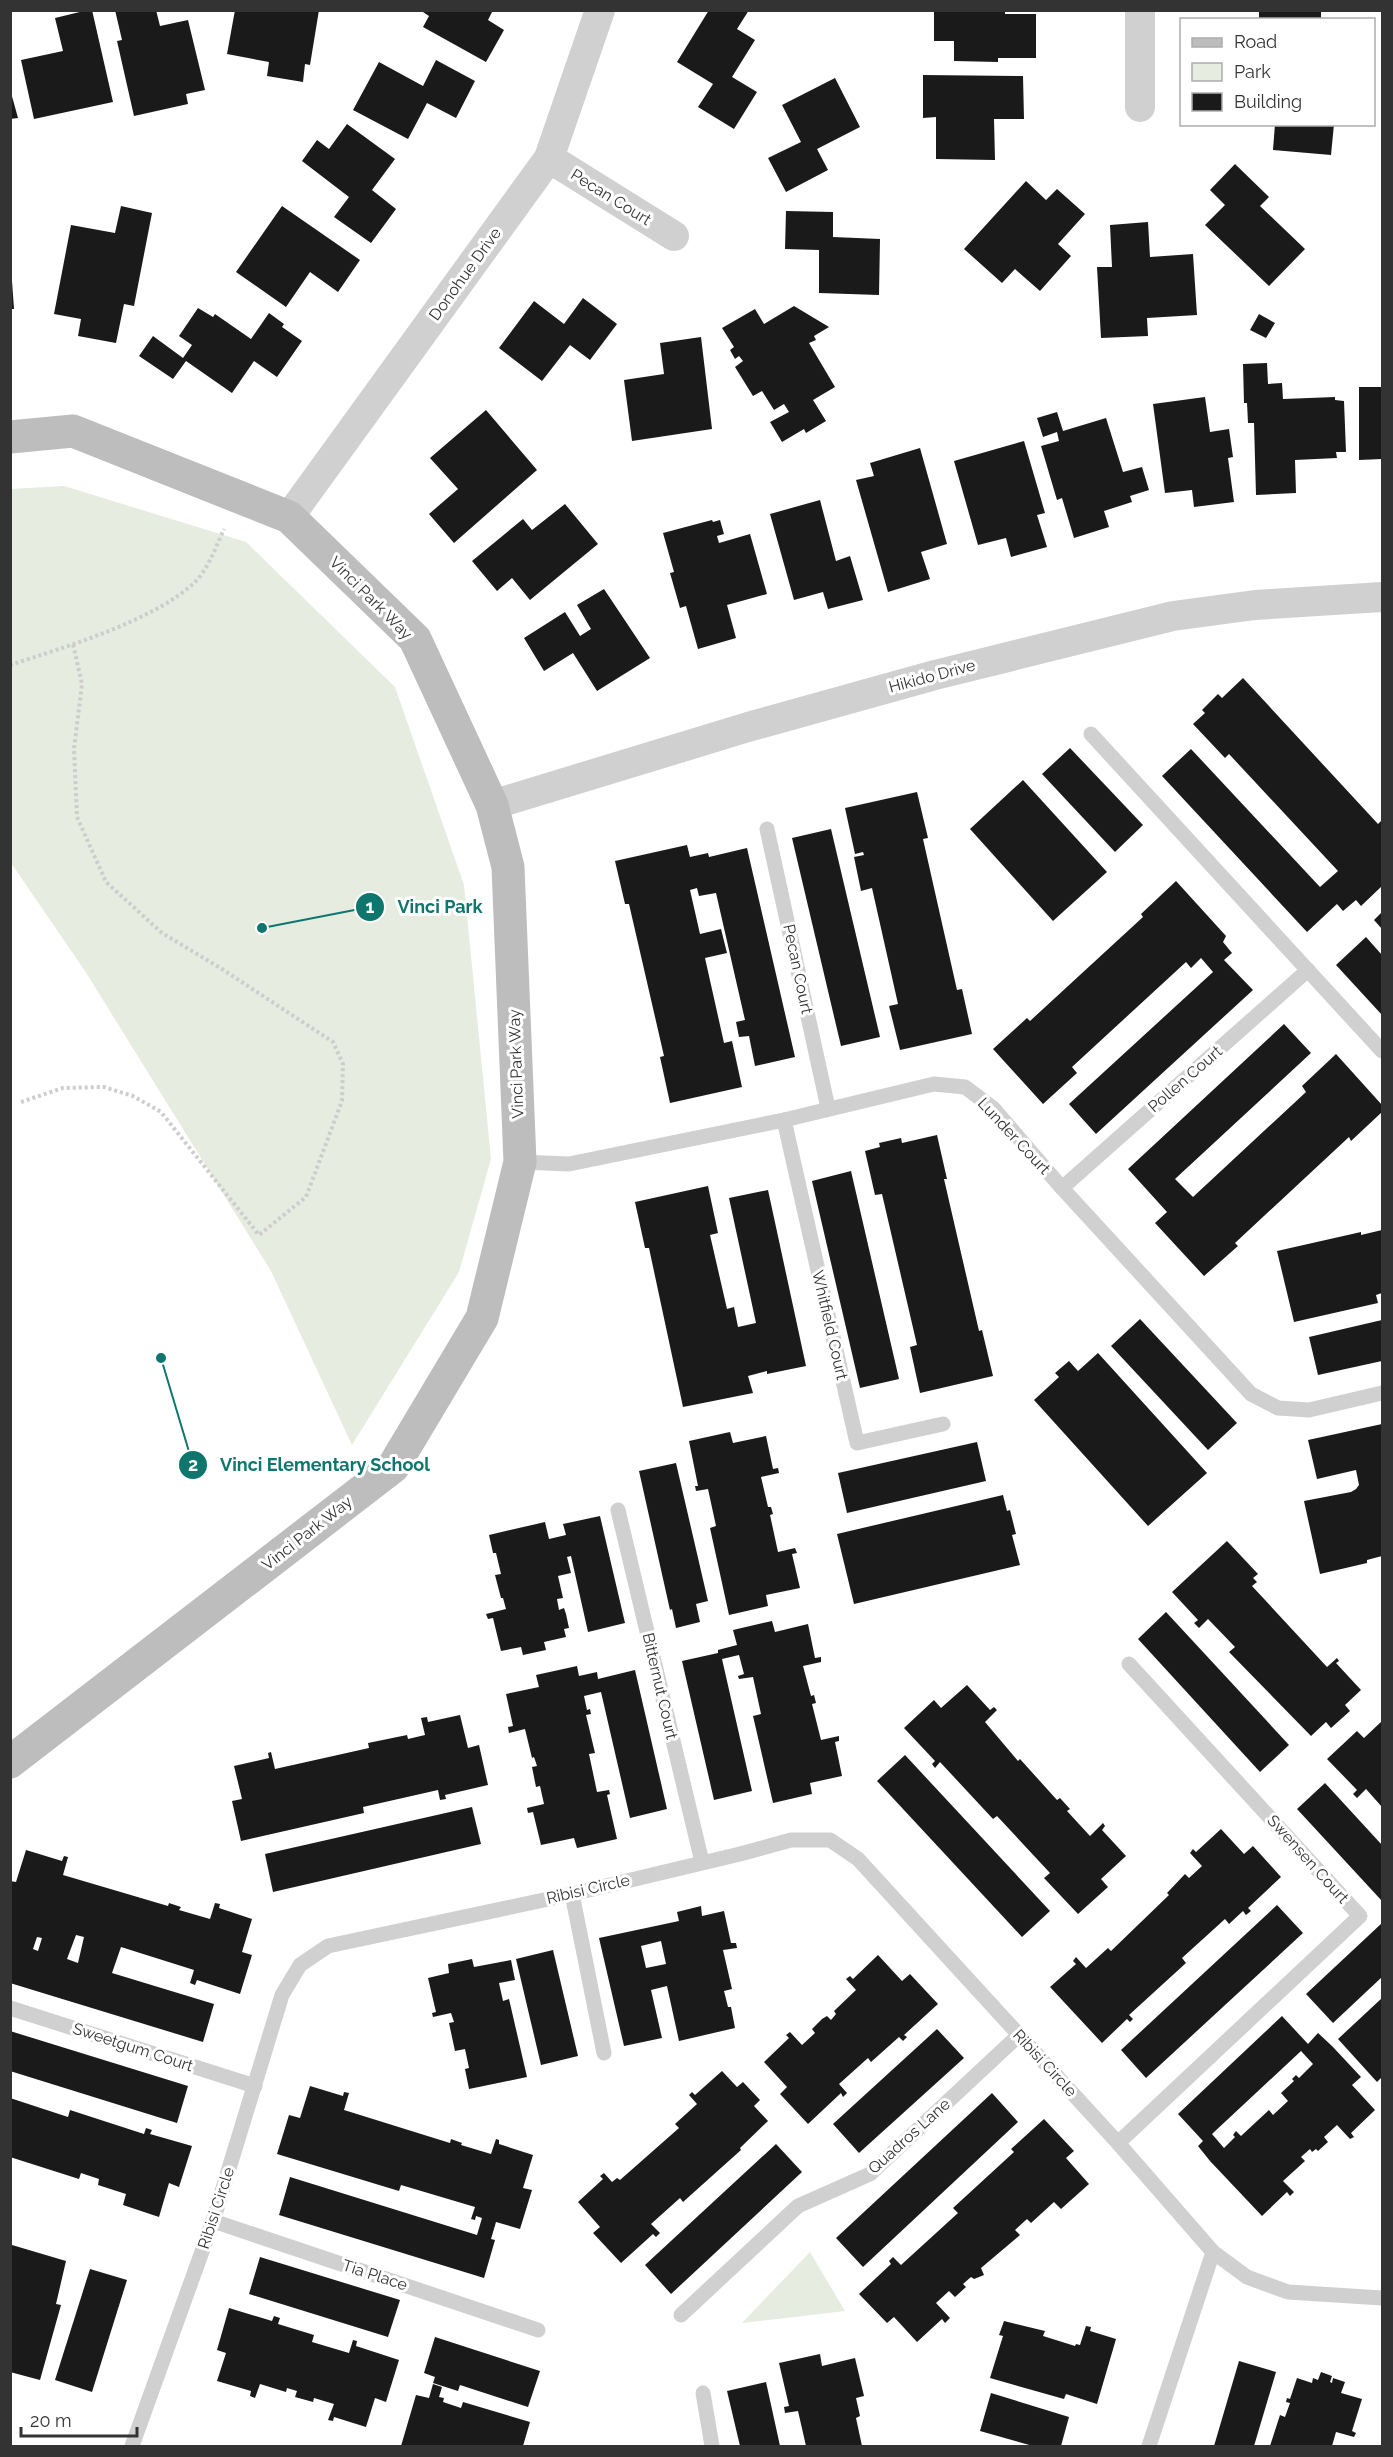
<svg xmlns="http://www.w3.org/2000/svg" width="1393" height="2457" font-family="Raleway,sans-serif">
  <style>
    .green { fill: #e6ecdf }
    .building { fill: #1a1a1a; fill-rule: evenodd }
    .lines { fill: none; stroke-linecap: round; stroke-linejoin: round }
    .path { stroke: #cdcdcd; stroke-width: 4; stroke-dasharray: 3 3; stroke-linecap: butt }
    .lane { stroke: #d0d0d0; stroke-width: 15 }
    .street { stroke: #d0d0d0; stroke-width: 30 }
    .secondary { stroke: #bdbdbd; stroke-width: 33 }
    .labels { text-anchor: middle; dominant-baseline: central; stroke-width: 6; stroke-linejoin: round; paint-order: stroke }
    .street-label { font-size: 16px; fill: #333; stroke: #fff }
    .leader { fill: none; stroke: #0f766e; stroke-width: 2 }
    .callout-dot { fill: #0f766e; stroke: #fff; stroke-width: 2 }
    .mark-label { font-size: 18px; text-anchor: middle; font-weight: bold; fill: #fff }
    .callout-label { font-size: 18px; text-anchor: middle; font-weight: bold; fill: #0f766e; stroke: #fff; stroke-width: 6; stroke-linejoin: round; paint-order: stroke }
  </style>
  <rect width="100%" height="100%" fill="#fff"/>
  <g class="green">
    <path d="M64,486L246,542L395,687L464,885L491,1159L459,1272L352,1445L271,1271L85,971L11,863V489Z"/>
    <path d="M810,2252L845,2311L742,2323Z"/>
  </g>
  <g class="building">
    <path d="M88,10H92L113,102L34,119L21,60L63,51L55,18Z"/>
    <path d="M115,10H156L160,26L188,20L205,90L186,94L188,104L134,116L117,41L122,40Z"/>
    <path d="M235,10H319L310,65L305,64L303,82L267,76L269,62L227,54Z"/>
    <path d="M420,10H493L488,20L504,30L486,62L423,27L429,16Z"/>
    <path d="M709,10H749L737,29L755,40L732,77L757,92L734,129L698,107L713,84L677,62Z"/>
    <path d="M934,10H1005V14H1036V58H998V62L954,61V41H934Z"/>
    <rect x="1259" y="10" width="62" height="10"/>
    <path d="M436,60L475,81L456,118L427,103L408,139L353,110L379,62L423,86Z"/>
    <path d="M923,75L1023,76L1024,119H994L995,160L936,159V117L923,118Z"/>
    <path d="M835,78L860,127L817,149L828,170L786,192L768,158L801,142L782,105Z"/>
    <path d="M10,89L18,118L10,119Z"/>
    <path d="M347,124L395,159L372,190L396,209L371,243L334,217L349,197L302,161L317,140L329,149Z"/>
    <path d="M1275,124H1334L1331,155L1273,150Z"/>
    <path d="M1235,164L1269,197L1260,206L1305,249L1269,286L1205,225L1225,205L1210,190Z"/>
    <path d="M1026,181L1046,200L1057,189L1085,214L1058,244L1071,256L1040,291L1015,269L1002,283L964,249Z"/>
    <path d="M121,206L152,213L134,306L124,304L116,343L78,336L81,319L54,314L71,225L115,233Z"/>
    <path d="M282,206L360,260L338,292L310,272L286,307L236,272Z"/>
    <path d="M786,211L833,212V237L880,239L879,295L819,293V250L785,249Z"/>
    <path d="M1148,222L1150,257L1193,254L1197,315L1147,318L1148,336L1101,338L1097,267H1112L1110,225Z"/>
    <path d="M10,281H12L14,309H10Z"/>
    <path d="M583,298L617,324L590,360L570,345L542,381L499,348L534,301L564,324Z"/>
    <path d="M794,306L829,327L814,336L816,340L809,343L835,387L813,400L826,421L806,433L804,429L782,442L770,422L789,412L784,404L774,410L762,391L753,396L735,367L743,361L739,356L735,359L730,350L734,347L722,328L755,309L764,324Z"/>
    <path d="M198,308L213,317L215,314L251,339L269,313L284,324L282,327L302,341L277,377L254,361L232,393L186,361L173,379L139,356L153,336L183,358L192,345L179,336Z"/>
    <path d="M1259,314L1275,323L1266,338L1250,330Z"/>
    <path d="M701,337L712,429L632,441L624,380L664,374L660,343Z"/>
    <path d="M1267,363L1268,384L1282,383L1283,399L1335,397V400L1344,401L1346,452H1336L1337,458L1295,460L1296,493L1256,495L1254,423H1248L1247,403H1244L1243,364Z"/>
    <path d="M1359,387H1382V459L1359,460Z"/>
    <path d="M1205,397L1210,432L1229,429L1233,457L1228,458L1234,502L1194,507L1192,490L1165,493L1153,404Z"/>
    <path d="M486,410L537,470L454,543L429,514L458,489L430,458Z"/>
    <path d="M1057,412L1063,431L1106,418L1123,472L1142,467L1149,490L1130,496L1132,502L1104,511L1109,527L1074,538L1062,498L1057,500L1041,446L1059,441L1057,432L1043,437L1037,418Z"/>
    <path d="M1024,441L1045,513L1037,515L1047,547L1011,557L1006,538L978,545L954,461Z"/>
    <path d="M920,448L947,544L921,552L930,579L888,592L856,480L874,476L870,463Z"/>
    <path d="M820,500L836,561L850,556L863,600L828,609L823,592L794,600L770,514Z"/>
    <path d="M565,504L598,544L530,600L512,578L497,591L472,561L523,519L532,530Z"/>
    <path d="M712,520L713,522L720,520L724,534L717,536L719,543L750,534L767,594L727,605L736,638L698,649L686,606L680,608L670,573L674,572L663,533Z"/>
    <path d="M604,589L650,658L597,691L573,653L544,671L524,638L565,612L580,636L591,629L577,605Z"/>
    <path d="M1243,678L1378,824L1382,820V886L1361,906L1356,900L1343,911L1337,904L1307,932L1162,776L1191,749L1320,887L1338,871L1229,754L1225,758L1193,724L1205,713L1202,710L1218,694L1222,698Z"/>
    <path d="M1070,748L1143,825L1115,852L1042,774Z"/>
    <path d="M1023,780L1107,872L1053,921L970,829Z"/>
    <path d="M917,792L928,838L923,839L957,990L962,989L972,1034L900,1050L889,1006L898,1004L872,888L861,891L854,857L864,855L863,852L855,854L845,808Z"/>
    <path d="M831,829L880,1037L841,1046L792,838Z"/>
    <path d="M687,845L690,857L708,853L709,857L747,848L795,1057L755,1066L749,1036L739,1037L736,1022L745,1020L716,893L699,896L697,888L690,890L700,934L721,929L727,953L705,958L724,1043L732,1041L742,1087L670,1103L660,1057L664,1056L629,904H625L615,861Z"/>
    <path d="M1176,881L1226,936L1223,942L1232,953L1224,960L1253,990L1096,1134L1069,1104L1213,972L1201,958L1191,968L1186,962L1072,1067L1077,1073L1043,1104L993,1049L1027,1018L1030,1021L1143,917L1141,914Z"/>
    <path d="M1382,912V929L1374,920Z"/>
    <path d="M1366,937L1382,955V1015L1336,965Z"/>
    <path d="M1284,1024L1311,1053L1175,1179L1193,1197L1306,1092L1302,1086L1336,1054L1382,1105V1112L1351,1141L1349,1137L1235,1243L1238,1246L1204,1276L1155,1223L1167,1212L1128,1169Z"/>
    <path d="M937,1135L947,1179H944L979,1331L982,1330L993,1376L920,1393L910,1347L917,1345L882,1194L875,1195L865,1151L880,1147L879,1143L901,1138L902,1143Z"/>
    <path d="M851,1171L899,1379L860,1388L812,1181Z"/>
    <path d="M708,1186L718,1233L710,1235L727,1309L734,1307L738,1327L756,1323L729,1198L768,1190L806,1366L767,1374V1371L748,1376L753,1393L683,1407L649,1248H645L635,1202Z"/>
    <path d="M1382,1230V1293L1376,1295L1378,1303L1294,1322L1277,1251L1361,1232V1235Z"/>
    <path d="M1140,1319L1237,1423L1208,1450L1111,1346Z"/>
    <path d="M1382,1320V1361L1318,1375L1309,1337Z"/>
    <path d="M1098,1353L1207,1473L1148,1526L1034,1400L1059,1377L1055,1373L1069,1361L1078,1371Z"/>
    <path d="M1382,1424V1556L1367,1560V1563L1320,1574L1304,1501L1351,1492L1356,1489L1359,1485L1356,1470L1317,1479L1308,1440Z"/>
    <path d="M730,1432L733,1443L766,1436L773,1469L778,1468L779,1473L761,1477L768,1507H771L773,1514L770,1515L778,1552L795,1548L797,1553L792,1554L800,1588L766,1595L768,1606L729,1615L710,1528L716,1526L708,1489L696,1491L695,1486H698L689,1441Z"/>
    <path d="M977,1442L986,1481L847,1513L838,1473Z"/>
    <path d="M676,1463L708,1601L696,1604L700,1622L676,1628L672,1609L670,1610L639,1471Z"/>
    <path d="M1003,1495L1007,1511L1010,1510L1016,1534L1012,1535L1020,1565L854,1604L837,1534Z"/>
    <path d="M600,1516L625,1623L588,1632L571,1556L567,1557L571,1573L558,1576L563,1598L557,1599L559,1610L564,1608L566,1614L569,1628L564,1629L566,1637L544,1642L546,1650L523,1655L521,1647L501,1651L493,1618L488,1619L486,1614L506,1609L503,1598H501L495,1575L501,1574L496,1553H493L489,1535L545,1522L549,1539L566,1535L563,1524Z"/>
    <path d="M1227,1541L1258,1574L1253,1578L1257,1582L1252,1586L1327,1667L1337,1658L1339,1661L1336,1663L1361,1690L1345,1705L1350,1711L1331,1728L1326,1722L1311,1736L1229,1652L1235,1647L1208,1619L1199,1628L1194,1623L1198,1620L1172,1592Z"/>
    <path d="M1166,1612L1289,1745L1260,1772L1138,1639Z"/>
    <path d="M772,1621L775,1632L808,1624L815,1658L821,1657V1662L803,1666L811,1696L814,1695L816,1703L812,1704L821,1740L839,1736V1741L835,1742L842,1776L810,1783L812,1794L773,1803L753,1716L761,1714L753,1677L739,1679L738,1676L744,1674L739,1655L722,1659L752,1791L714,1800L682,1661L718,1653V1650L737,1645L733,1630Z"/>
    <path d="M577,1666L579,1676L597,1672L598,1679L635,1670L667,1809L630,1818L601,1692L584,1696L587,1710L590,1709L591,1714L586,1715L595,1753L589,1754L597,1792L609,1790L610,1794L607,1795L617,1839L577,1848L574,1838L541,1845L533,1812L528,1813L527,1808L544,1804L540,1786L536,1787L532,1767L537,1766L534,1757L532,1758L525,1729L509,1733L508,1727L513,1726L506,1694L539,1687L536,1675Z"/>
    <path d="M967,1685L990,1710L994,1707L997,1710L985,1722L1018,1761L1020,1759L1057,1800L1060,1798L1070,1809L1067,1811L1090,1836L1103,1823L1105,1826L1102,1830L1126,1856L1101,1879L1108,1887L1078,1914L1044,1878L1050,1873L997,1816L993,1819L940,1762L935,1768L932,1764L935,1761L904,1728L934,1700L941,1708Z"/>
    <path d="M460,1715L468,1748L479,1745L488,1785L445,1795L446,1799L440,1800L438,1790L363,1807L364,1813L241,1841L232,1801L242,1799L234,1766L269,1758L268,1753L271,1752L275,1769L369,1748L368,1743L407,1735L408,1739L425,1735L421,1718L427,1717L428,1722Z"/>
    <path d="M1382,1721V1807L1366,1789L1357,1798L1353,1794L1357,1790L1327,1759L1357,1731L1364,1738Z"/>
    <path d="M905,1755L1050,1911L1022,1937L877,1781Z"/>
    <path d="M1325,1783L1382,1845V1901L1297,1809Z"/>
    <path d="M472,1807L481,1844L273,1892L265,1854Z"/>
    <path d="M1221,1829L1244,1854L1253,1846L1281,1877L1248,1908L1251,1911L1246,1915L1243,1911L1229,1924L1225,1919L1182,1958L1186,1963L1129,2015L1133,2019L1130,2022L1127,2019L1102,2043L1050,1987L1076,1964L1073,1961L1076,1957L1086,1968L1108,1948L1111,1951L1169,1895L1167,1893L1185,1874L1189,1878L1202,1866L1190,1853L1193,1849L1196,1852Z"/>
    <path d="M26,1850L62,1861L64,1856L68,1857L63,1875L168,1906L169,1903L181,1907L179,1910L210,1919L215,1903L220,1904L219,1908L252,1919L242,1952L252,1955L240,1994L197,1980L195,1985L190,1983L194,1970L121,1947L112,1973L214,2004L203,2042L10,1983V1881L16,1882ZM76,1935L84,1937L78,1963L67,1959ZM37,1937L42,1938L38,1951L33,1949Z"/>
    <path d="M1277,1905L1303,1933L1146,2078L1121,2050Z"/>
    <path d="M701,1906L702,1916L724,1911L731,1943H736L737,1948L723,1950L732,1989L724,1991L728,2007H731L735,2028L679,2041L667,1986L651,1990L662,2038L624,2046L599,1938L679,1921L677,1912ZM661,1941L666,1964L646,1968L641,1946Z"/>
    <path d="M1382,1923V1977L1333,2023L1306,1994Z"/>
    <path d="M553,1950L578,2056L541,2065L516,1959Z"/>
    <path d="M878,1955L902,1981L910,1974L938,2004L904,2035L907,2037L903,2041L899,2037L871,2062L868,2058L839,2084L847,2093L843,2097L841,2093L808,2124L780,2094L787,2087L764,2062L789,2038L786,2035L790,2032L802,2045L815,2033L812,2029L822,2019L827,2016L831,2020L836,2014L834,2011L856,1990L846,1979L850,1976L853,1979Z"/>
    <path d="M472,1959L474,1967L511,1960L515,1980L499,1983L503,2001L509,1999L527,2077L469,2089L465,2069L469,2068L465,2049L455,2051L449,2023L454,2022L451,2013L433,2017L432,2013L436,2012L428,1978L449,1973L448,1964Z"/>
    <path d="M1382,1998V2077L1377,2082L1338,2039Z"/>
    <path d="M1282,2016L1308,2044L1318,2033L1332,2046L1361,2077L1352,2085L1375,2110L1351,2133L1354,2137L1350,2139L1337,2125L1324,2137L1328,2142L1318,2151L1316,2149L1312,2152L1310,2149L1301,2157L1305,2161L1283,2181L1294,2192L1290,2196L1287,2192L1262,2216L1210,2161L1198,2146L1203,2141L1178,2114ZM1301,2051L1313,2064L1299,2078L1296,2075L1292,2079L1294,2081L1281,2093L1288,2101L1273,2115L1269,2110L1241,2136L1236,2131L1233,2135L1235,2137L1224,2148L1212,2134Z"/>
    <path d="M937,2029L964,2058L859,2153L833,2124Z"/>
    <path d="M10,2031L188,2086L177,2123L10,2071Z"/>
    <path d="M722,2071L737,2087L743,2082L760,2100L754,2106L768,2121L740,2148L741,2150L683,2202L680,2198L651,2224L660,2233L656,2237L653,2234L621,2263L593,2233L600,2227L578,2202L603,2179L600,2176L604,2173L612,2182L617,2178L620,2180L679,2128L675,2124L697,2104L689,2095L692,2092L695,2095Z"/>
    <path d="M310,2086L343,2096L344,2092L349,2093L344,2110L450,2143L451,2139L462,2143L461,2145L491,2154L496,2139L499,2140V2144L533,2155L523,2188L532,2190L520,2229L496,2222L491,2239L495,2240L484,2278L279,2215L290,2177L477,2235L482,2218L476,2216L475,2220L471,2219L475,2207L401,2185L399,2191L277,2154L289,2115L300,2118Z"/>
    <path d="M992,2093L1018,2122L863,2267L836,2238Z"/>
    <path d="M10,2098L68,2117L70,2110L144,2134L146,2128L152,2130L150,2134L192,2146L179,2187L169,2183L159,2217L123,2205L126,2194L98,2185L99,2179L81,2173L79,2179L10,2157Z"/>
    <path d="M1044,2119L1074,2151L1066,2158L1089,2184L1061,2209L1054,2202L1031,2223L1027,2219L1015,2230L1020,2235L981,2268L984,2275L974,2279L971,2277L963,2284L966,2287L955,2297L949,2291L936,2303L950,2318L945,2323L942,2319L917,2342L894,2317L887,2323L859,2294L891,2264L889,2261L893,2257L901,2265L958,2213L953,2208L1014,2152L1011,2149Z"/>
    <path d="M776,2144L802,2172L671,2294L645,2265Z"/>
    <path d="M12,2245L66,2261L56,2304L61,2305L40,2380L10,2372Z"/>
    <path d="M260,2257L400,2300L388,2337L249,2294Z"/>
    <path d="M90,2269L127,2280L92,2392L55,2380Z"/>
    <path d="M229,2308L272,2321L274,2316L280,2318L278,2324L314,2335L312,2342L349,2353L353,2340L357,2341L356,2346L399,2360L386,2402L375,2398L366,2427L334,2417L333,2421L328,2420L334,2404L314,2398L313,2402L295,2397L297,2391L287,2388L286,2392L260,2384L255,2398L250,2396L251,2391L217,2381L226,2353L217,2350Z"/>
    <path d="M1004,2321L1045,2331L1043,2336L1075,2346L1076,2344L1080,2345L1086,2326L1091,2327L1090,2331L1116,2339L1097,2404L1066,2394L1064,2399L990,2378L1003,2336L999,2335Z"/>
    <path d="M435,2337L540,2371L528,2407L460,2385L458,2391L433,2383L435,2377L424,2373Z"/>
    <path d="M820,2354L822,2366L855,2358L864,2396L856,2398L860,2416L856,2418L862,2446H806L798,2411L785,2413L784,2407L789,2406L779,2363Z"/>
    <path d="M1239,2361L1276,2372L1254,2446H1214Z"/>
    <path d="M1321,2372L1332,2376L1330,2382L1332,2383L1333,2378L1345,2382L1341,2393L1362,2399L1352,2431L1356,2433L1354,2437L1336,2432L1332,2446H1270L1280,2415L1285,2417L1290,2403L1286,2402L1287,2398L1290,2399L1297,2378L1312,2383L1313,2378L1318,2380Z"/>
    <path d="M766,2382L780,2446H740L727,2391Z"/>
    <path d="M433,2384L442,2387L439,2397L444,2398L443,2402L461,2408L463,2402L530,2422L523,2446H401L416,2395L429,2398Z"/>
    <path d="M991,2393L1069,2417L1061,2446H1033L980,2431Z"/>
  </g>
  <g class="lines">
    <g class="path">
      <path d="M10,665C65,647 154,621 195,582C209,568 216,546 224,529"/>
      <path d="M21,1102L63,1088L104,1087L133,1096L161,1112L259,1235L306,1197L342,1101L343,1064L333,1042L222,969L162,933L106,882L77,817L74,749L82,684L73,644"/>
    </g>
    <g class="lane">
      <path d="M1091,734L1382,1051"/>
      <path d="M767,829L828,1108"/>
      <path d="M784,1120L857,1443L943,1424"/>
      <path d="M520,1162L569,1164L784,1120L934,1084L965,1087L993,1108L1062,1188L1251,1394L1278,1408L1309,1410L1382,1393"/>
      <path d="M1062,1188L1308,970"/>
      <path d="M618,1510L702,1862"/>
      <path d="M572,1894L604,2053"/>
      <path d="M10,2008L255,2086"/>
      <path d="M1118,2143L1360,1916L1129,1664"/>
      <path d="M213,2221L538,2330"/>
      <path d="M1213,2252L1247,2277L1288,2292L1382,2298"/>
      <path d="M681,2315L798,2206L870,2174L1019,2035"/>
      <path d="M703,2393L712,2446"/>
      <path d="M132,2446L213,2221L282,1995L300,1965L328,1946L572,1894L740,1854L791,1840H830L858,1859L1118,2143L1213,2252L1149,2446"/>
    </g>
    <g class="street">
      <path d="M1140,10V107"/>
      <path d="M549,158L674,236"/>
      <path d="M289,517L549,158L600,10"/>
      <path d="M492,805L748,727L935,675L1173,616L1255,605L1382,597"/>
    </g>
    <path class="secondary" d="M10,437L73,431L289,517L415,639L492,805L508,867L520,1162L482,1318L393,1467L10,1762"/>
  </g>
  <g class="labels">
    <g class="street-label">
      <text transform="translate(611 197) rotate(32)">Pecan Court</text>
      <text transform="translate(465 274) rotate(-54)">Donohue Drive</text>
      <text transform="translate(371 598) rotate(45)">Vinci Park Way</text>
      <text transform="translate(932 676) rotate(-15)">Hikido Drive</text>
      <text transform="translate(798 969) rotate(78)">Pecan Court</text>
      <text transform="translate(516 1064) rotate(-92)">Vinci Park Way</text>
      <text transform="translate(1185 1079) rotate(-41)">Pollen Court</text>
      <text transform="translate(1014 1136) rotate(47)">Lunder Court</text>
      <text transform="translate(830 1325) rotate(77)">Whitfield Court</text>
      <text transform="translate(307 1533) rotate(-38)">Vinci Park Way</text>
      <text transform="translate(660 1686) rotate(77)">Bitternut Court</text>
      <text transform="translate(1308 1859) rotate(48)">Swensen Court</text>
      <text transform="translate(588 1889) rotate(-13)">Ribisi Circle</text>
      <text transform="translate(133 2047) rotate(18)">Sweetgum Court</text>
      <text transform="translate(1045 2063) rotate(47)">Ribisi Circle</text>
      <text transform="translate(909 2136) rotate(-42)">Quadros Lane</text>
      <text transform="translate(216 2208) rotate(-72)">Ribisi Circle</text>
      <text transform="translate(375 2275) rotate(18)">Tia Place</text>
    </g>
  </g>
  <path class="leader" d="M262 928L370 907M161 1358L193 1465"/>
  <g class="callout-dot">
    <circle cx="262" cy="928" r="6"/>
    <circle cx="161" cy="1358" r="6"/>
    <circle cx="370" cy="907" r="15"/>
    <circle cx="193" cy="1465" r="15"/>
  </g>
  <g class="mark-label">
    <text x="370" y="913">1</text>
    <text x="193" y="1471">2</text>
  </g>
  <g class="callout-label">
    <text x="440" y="913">Vinci Park</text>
    <text x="325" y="1471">Vinci Elementary School</text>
  </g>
  <rect width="1393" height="2457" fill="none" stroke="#333333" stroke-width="24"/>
  <rect x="1180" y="18" width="195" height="108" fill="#ffffff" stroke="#adadad" stroke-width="1.5"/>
  <rect x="1192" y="38" width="30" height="9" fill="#bdbdbd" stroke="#adadad" stroke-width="1.5"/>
  <text x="1234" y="48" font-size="18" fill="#333333">Road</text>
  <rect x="1192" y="63" width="30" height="18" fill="#e6ecdf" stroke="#adadad" stroke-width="1.5"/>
  <text x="1234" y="78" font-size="18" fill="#333333">Park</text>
  <rect x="1192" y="93" width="30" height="18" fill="#1a1a1a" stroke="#adadad" stroke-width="1.5"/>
  <text x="1234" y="108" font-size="18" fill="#333333">Building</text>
  <path d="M21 2427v9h116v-9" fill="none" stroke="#333333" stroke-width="3"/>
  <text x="30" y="2427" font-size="18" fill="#333333" stroke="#ffffff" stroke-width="4.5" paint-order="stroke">20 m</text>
</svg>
